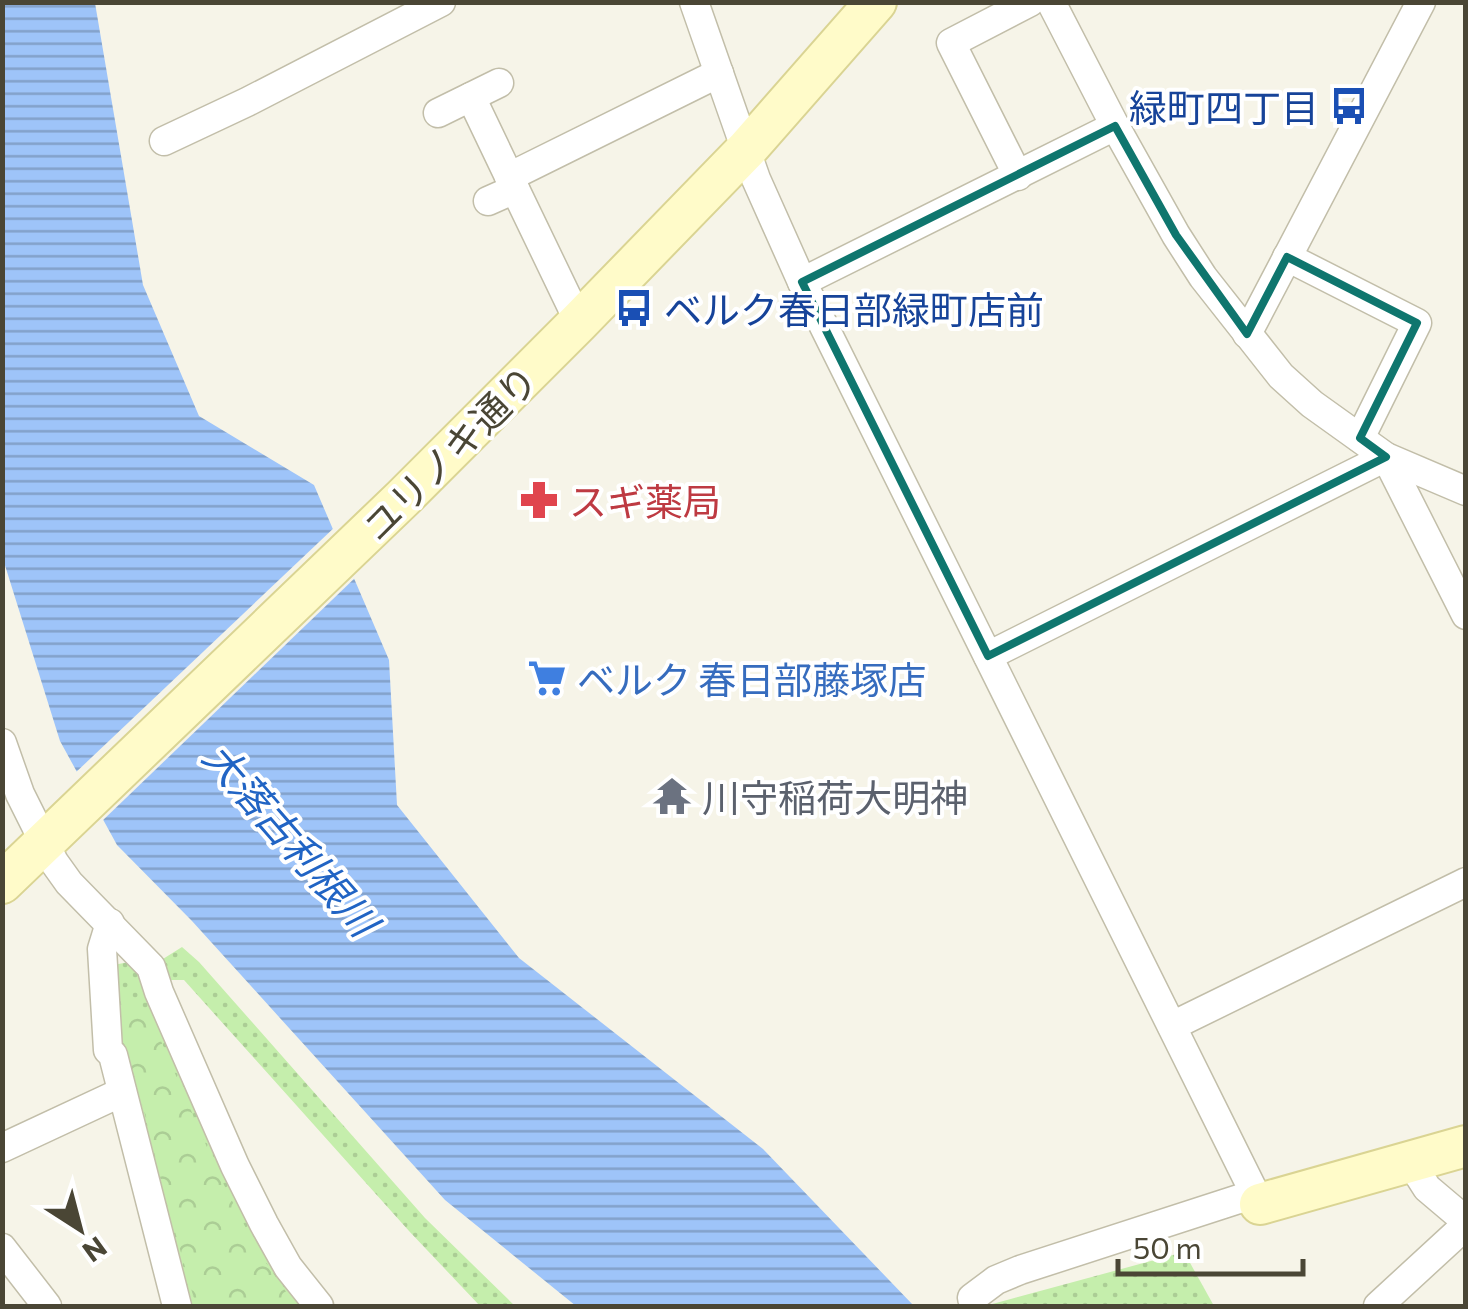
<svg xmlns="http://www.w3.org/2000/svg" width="1468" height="1309" font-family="Commissioner,'Noto Sans JP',sans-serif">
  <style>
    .green { fill: url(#green-dots) }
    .forest { fill: url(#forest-crowns) }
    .water { fill: url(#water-rules) }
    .pier { fill: #f6f4e8 }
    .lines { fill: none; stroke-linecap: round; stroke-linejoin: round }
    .street-casing { stroke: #c2bea9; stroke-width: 31 }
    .secondary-casing { stroke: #dad493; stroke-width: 44 }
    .street { stroke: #fff; stroke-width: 28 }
    .secondary { stroke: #fffbc9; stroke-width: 40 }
    .marked { fill: none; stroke: #0f766e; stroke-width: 8; stroke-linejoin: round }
    .labels { text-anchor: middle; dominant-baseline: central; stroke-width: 8; stroke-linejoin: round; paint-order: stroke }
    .transit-label { font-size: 38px; fill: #164399; stroke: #fff; text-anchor: end }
    .street-label { font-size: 38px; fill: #4a4635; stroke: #fff }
    .health-label { font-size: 38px; fill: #be3a42; stroke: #fff; text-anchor: start }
    .shop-label { font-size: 38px; fill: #366cbe; stroke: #fff; text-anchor: start }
    .worship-label { font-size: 38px; fill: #5b616d; stroke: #fff; text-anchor: start }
    .water-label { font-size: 40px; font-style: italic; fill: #2164c4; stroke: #fff }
  </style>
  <defs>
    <pattern id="green-dots" width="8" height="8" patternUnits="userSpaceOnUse" patternTransform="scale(2.5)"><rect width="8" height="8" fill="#c5eeac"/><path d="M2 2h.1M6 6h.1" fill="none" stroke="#abcd95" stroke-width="1.8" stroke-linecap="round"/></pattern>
    <pattern id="forest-crowns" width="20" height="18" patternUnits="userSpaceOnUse" patternTransform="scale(2.5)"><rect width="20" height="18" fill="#c5eeac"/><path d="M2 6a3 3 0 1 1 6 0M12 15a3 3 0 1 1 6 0" fill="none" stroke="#abcd95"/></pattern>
    <pattern id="water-rules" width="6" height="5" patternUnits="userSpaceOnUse" patternTransform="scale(2.5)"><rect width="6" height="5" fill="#9ec4f9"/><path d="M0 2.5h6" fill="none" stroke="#83a1ca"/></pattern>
  </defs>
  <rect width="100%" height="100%" fill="#f6f4e8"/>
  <g class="green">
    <path d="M182,947L199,962L425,1218L515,1306H480L409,1231L184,980H165L310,1306H188L112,1021L108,966L129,962L139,974Z"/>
    <path d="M1184,1252L1214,1306H985Z"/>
  </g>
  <path class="forest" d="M119,987L148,1011L219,1175L257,1250L296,1306H196L163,1189L141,1098L122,1037Z"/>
  <path class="water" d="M2,3H95L143,285L199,416L314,485L389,660L397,805L519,958L763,1149L914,1306H576L445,1200L192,921L117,845L60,741L3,559Z"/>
  <path class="pier" d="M337,525L358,575L100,823L73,775Z"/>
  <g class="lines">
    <g class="street-casing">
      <g id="street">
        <path d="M694,2L756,179L802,282L1260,1204"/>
        <path d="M1051,2L1115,126L1176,235L1203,277L1281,376L1312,404L1386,457L1466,491"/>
        <path d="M471,97L515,189L488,201"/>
        <path d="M438,113L499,83"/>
        <path d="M164,141L247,102L441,2"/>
        <path d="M1018,176L951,43L1030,2"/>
        <path d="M509,177L719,73"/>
        <path d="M515,189L579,322"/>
        <path d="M1287,257L1417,323L1360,438"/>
        <path d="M802,282L1115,126"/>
        <path d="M1247,334L1421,2"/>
        <path d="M988,656L1386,457L1466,615"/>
        <path d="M2,743L20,794L54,862L69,883L151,967L159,992L235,1166L264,1224L288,1267L319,1306"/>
        <path d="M110,923L102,949L108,1050L113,1055L177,1306"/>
        <path d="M1172,1026L1466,882"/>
        <path d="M2,1148L122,1092"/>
        <path d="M1411,1163L1427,1188L1466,1221"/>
        <path d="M2,1248L47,1306"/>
        <path d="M972,1298L996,1280L1020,1270L1242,1198L1260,1204"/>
        <path d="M1378,1306L1466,1225"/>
      </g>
    </g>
    <g class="secondary-casing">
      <g id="secondary">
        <path d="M2,883L403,498L579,322L747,149L876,2"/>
        <path d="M1260,1204L1466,1146"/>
      </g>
    </g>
    <use href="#street" class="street"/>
    <use href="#secondary" class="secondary"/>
  </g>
  <path class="marked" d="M1115,126L1176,235L1247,334L1287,257L1417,323L1360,438L1386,457L988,656L802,282Z"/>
  <defs>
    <g id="bus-bare" transform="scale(3)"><path d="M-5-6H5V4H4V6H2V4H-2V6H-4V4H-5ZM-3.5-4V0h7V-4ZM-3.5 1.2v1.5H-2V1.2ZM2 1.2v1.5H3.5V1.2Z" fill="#1a4fb4" stroke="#fff" stroke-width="2.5" paint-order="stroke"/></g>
    <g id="pharmacy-bare" transform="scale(3)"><path d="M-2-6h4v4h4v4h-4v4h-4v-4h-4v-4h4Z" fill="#e0444e" stroke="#fff" stroke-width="2.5" paint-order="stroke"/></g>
    <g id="supermarket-bare" transform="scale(3)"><path d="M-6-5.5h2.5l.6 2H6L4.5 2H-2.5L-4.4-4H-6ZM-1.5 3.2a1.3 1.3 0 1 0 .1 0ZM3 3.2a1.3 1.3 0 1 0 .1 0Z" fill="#3f7fe0" stroke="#fff" stroke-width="2.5" paint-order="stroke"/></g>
    <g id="temple-bare" transform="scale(3)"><path d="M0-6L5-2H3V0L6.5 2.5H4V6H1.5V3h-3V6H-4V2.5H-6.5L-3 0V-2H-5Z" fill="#6b7280" stroke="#fff" stroke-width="2.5" paint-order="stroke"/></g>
  </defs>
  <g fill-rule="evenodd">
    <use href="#bus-bare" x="1349" y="106"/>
    <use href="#bus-bare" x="634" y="308"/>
    <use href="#pharmacy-bare" x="539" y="500"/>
    <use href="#supermarket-bare" x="547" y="678"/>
    <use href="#temple-bare" x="672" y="796"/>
  </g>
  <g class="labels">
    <g class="transit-label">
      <text x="1319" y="106">緑町四丁目</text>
      <text x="664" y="308" text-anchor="start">ベルク春日部緑町店前</text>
    </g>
    <g class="street-label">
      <text transform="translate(449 452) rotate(-45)">ユリノキ通り</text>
    </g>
    <g class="health-label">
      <text x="569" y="500">スギ薬局</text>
    </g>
    <g class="shop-label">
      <text x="577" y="678">ベルク 春日部藤塚店</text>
    </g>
    <g class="worship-label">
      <text x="702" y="796">川守稲荷大明神</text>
    </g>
    <g class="water-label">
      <text transform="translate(292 838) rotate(49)">大落古利根川</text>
    </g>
  </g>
  <rect width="1468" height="1309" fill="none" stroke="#4a4635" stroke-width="10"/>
  <g transform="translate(80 1229) rotate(144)" stroke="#ffffff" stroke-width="8" paint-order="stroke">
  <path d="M0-8L18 38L0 25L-18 38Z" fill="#4a4635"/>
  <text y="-15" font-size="28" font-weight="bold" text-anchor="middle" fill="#4a4635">N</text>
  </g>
  <path d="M1118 1259v15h185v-15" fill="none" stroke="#4a4635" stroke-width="5"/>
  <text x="1133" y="1259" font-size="30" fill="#4a4635" stroke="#ffffff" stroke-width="8" paint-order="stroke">50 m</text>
</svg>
